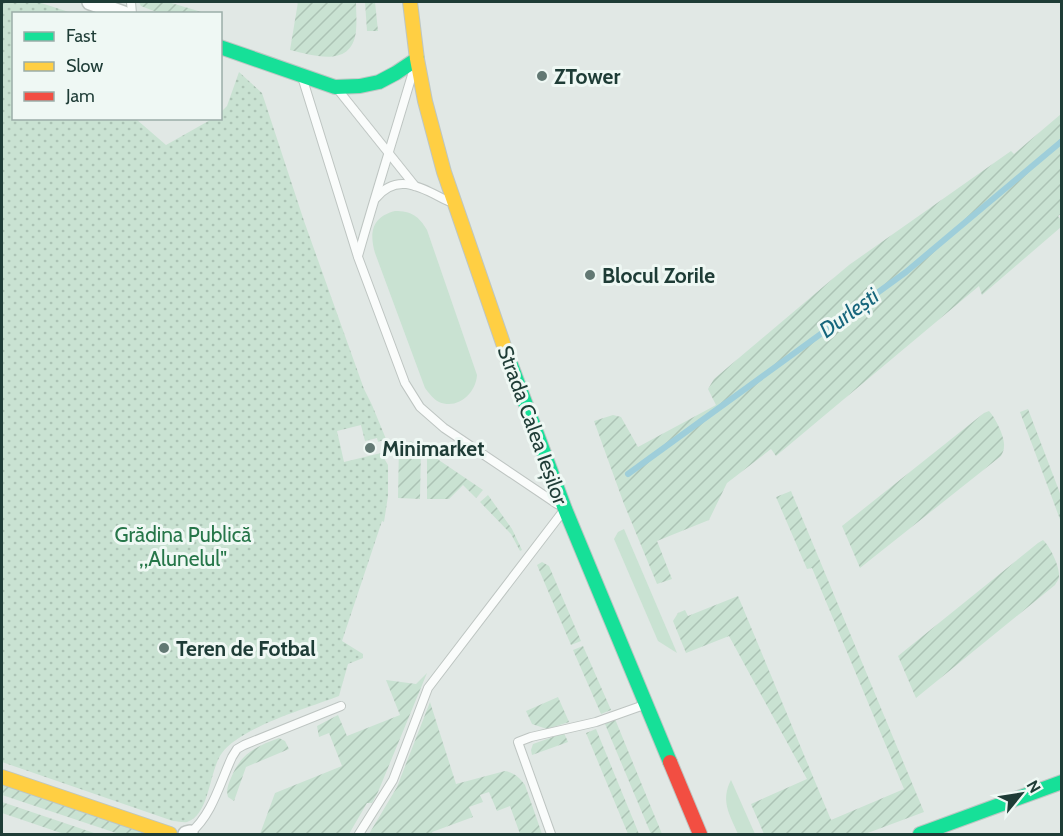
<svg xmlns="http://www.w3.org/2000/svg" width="1063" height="836" font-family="Cabin,sans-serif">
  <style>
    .grass { fill: #c9e2d2 }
    .park { fill: url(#park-dots) }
    .garden { fill: url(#garden-furrows) }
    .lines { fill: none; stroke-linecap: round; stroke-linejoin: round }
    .stream { stroke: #9eceda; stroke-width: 6 }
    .lane-casing { stroke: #bec5c2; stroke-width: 10 }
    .street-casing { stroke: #bec5c2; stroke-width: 18 }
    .fast-casing { stroke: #bdc6c3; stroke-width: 16 }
    .slow-casing { stroke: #bdc6c3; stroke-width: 16 }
    .jam-casing { stroke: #bdc6c3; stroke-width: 16 }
    .lane { stroke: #fafcfb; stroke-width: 8 }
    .street { stroke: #fafcfb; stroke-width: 15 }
    .fast { stroke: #16e098; stroke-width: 14 }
    .slow { stroke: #ffcf43; stroke-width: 14 }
    .jam { stroke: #f24e42; stroke-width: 14 }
    .poi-dot { fill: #627873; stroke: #eff8f4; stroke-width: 2 }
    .labels { text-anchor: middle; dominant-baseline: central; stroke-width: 6; stroke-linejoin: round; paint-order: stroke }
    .poi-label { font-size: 21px; font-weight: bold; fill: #1e3c36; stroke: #eff8f4; text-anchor: start }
    .street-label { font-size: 21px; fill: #1e3c36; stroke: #eff8f4 }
    .park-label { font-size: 21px; fill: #267649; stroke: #eff8f4 }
    .water-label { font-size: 22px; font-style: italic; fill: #15657c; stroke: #eff8f4 }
  </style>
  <defs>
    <pattern id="park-dots" width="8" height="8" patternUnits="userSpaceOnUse" patternTransform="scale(1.5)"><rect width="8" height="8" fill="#c9e2d2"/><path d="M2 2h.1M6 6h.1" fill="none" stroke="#acc3b5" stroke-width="1.8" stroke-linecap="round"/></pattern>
    <pattern id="garden-furrows" width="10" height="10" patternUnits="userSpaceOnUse" patternTransform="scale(1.5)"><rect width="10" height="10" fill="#c9e2d2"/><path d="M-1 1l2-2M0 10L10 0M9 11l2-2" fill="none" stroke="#acc3b5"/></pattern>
  </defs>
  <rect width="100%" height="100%" fill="#e1e8e5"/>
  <g class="grass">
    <path d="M395,211C411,211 419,216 427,230L477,375C476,393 458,410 439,402C433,399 429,393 425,388L375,253C369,232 372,217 395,211Z"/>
    <path d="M624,529L677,653L658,641L614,539L618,532Z"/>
    <path d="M731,780L755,834H738C730,815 720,801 731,780Z"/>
  </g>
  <path class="park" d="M2,2H38L72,13L14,14V118L136,119L166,145L212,119L220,118L221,112L227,106L239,72L262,93L304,221L364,389L372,405L386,439L378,442L377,438L365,441L361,425L337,431L344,462L381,453L388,465V496L384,522L382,521L342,641L363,654V658L348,664L339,696C308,708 241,727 222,753C209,770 210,815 187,822C183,823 178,821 173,821L2,762Z"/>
  <g class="garden">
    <path d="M139,2H168L205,13H159L141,6Z"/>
    <path d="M298,2H356C356,11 357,21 356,31C352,68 315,56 290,50Z"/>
    <path d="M365,2H375L378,31H367Z"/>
    <path d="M1061,114L1062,213L1058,216L1061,220V227L982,295L979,286L776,456L771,449L727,483L709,520L657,541L672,579L657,584L624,504L594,421L613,415L621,417L638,447L716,405L708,389L714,379L849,265L1011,151L1014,154Z"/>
    <path d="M1028,409L1061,496V522L1020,412Z"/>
    <path d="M989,411C995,417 1005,437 1004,446C1004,450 1003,452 1001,456L860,568L842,526L984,413Z"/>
    <path d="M411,441L421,448L420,499L398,498L399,443L403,445Z"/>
    <path d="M427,452L483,490L476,498L463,485L449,499H427Z"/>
    <path d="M791,491L924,812L865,834H764L751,804L807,779L729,636L686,653L673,621L678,613L685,610L688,616L738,596L831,820L904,789L812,568L807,569L776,497Z"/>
    <path d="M488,495L512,529L522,550L520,551L511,534L480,502Z"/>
    <path d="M1043,540C1050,546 1060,567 1059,576C1059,580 1057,581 1055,585L916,698L898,656L1038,543Z"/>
    <path d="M542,562L549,566L581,641L571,645L537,565Z"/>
    <path d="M583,646L611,710L601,714L573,650Z"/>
    <path d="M427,673L378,792L372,803H367L349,834H260L275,793L342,766L329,733L319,737L317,726L338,715L347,736L400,715L386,680L416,684Z"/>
    <path d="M558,697L569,722L547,729L532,724L526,711Z"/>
    <path d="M430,702L456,784L505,771C515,773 520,778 525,785L542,834H520L510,806L497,811L489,792L480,795L483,802L469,807L473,817L432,832L433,834H369L397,787Z"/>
    <path d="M615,719L662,834H651L605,724Z"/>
    <path d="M596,729L639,834H628L586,733Z"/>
    <path d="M564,733L568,742L532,755L531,750L533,744Z"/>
    <path d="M279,738L285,741L289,749L246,767L234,801L228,797C226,790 228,785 231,778C241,753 255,747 279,738Z"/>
    <path d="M2,784L150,834H119L2,795Z"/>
    <path d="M2,802L97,834H64L2,813Z"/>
  </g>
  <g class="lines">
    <path class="stream" d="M628,474L906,272L1062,141"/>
    <g class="lane-casing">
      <g id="lane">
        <path d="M131,2L132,14"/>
        <path d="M303,80L358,257L405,383L420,407L444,428L557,504"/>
        <path d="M339,91L415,186"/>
        <path d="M376,198C398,171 423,189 448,201"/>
        <path d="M358,256C375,196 394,136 412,75"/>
        <path d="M190,833C212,815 220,783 232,757L237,749L244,745L341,706"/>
        <path d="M359,834L393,780L428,688L561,514"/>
        <path d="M551,834L518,742L531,737L596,722L644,705"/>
      </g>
    </g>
    <g class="street-casing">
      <g id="street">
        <path d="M90,2L124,14"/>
        <path d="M186,834L190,833"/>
      </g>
    </g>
    <g class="fast-casing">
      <g id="fast">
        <path d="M220,47L335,87L360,86L379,82L396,73L417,59"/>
        <path d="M505,349L565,509L670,762"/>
        <path d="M920,834L1062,782"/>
      </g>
    </g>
    <g class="slow-casing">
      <g id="slow">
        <path d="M410,2L417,59L425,101L444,172L505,349"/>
        <path d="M2,777L170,834"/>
      </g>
    </g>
    <g class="jam-casing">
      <path id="jam" d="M670,762L700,834"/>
    </g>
    <use href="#lane" class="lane"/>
    <use href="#street" class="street"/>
    <use href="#fast" class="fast"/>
    <use href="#slow" class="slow"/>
    <use href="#jam" class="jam"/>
  </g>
  <g class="poi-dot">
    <circle cx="542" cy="76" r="6"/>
    <circle cx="590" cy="275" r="6"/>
    <circle cx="370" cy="448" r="6"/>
    <circle cx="164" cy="648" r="6"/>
  </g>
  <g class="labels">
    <g class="poi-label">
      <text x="554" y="76">ZTower</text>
      <text x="602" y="275">Blocul Zorile</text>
      <text x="382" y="448">Minimarket</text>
      <text x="176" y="648">Teren de Fotbal</text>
    </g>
    <g class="street-label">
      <text transform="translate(533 425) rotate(70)">Strada Calea Ieșilor</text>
    </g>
    <g class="park-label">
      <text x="183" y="534">Grădina Publică<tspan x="183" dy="24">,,Alunelul"</tspan></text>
    </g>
    <g class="water-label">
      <text transform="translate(849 313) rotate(-36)">Durlești</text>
    </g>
  </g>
  <rect width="1063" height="836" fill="none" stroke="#1e3c36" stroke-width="6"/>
  <rect x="12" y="12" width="210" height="108" fill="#eff8f4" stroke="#9bada8" stroke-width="1.5"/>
  <rect x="24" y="32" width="30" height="9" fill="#16e098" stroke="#9bada8" stroke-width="1.5"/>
  <text x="66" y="42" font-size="18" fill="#1e3c36">Fast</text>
  <rect x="24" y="62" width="30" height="9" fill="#ffcf43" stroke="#9bada8" stroke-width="1.5"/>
  <text x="66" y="72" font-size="18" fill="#1e3c36">Slow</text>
  <rect x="24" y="92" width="30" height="9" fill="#f24e42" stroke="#9bada8" stroke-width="1.5"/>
  <text x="66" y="102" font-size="18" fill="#1e3c36">Jam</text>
  <g transform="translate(1021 794) rotate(60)" stroke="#eff8f4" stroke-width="4.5" paint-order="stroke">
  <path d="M0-4.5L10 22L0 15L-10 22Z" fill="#1e3c36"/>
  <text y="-9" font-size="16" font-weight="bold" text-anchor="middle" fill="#1e3c36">N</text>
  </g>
</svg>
